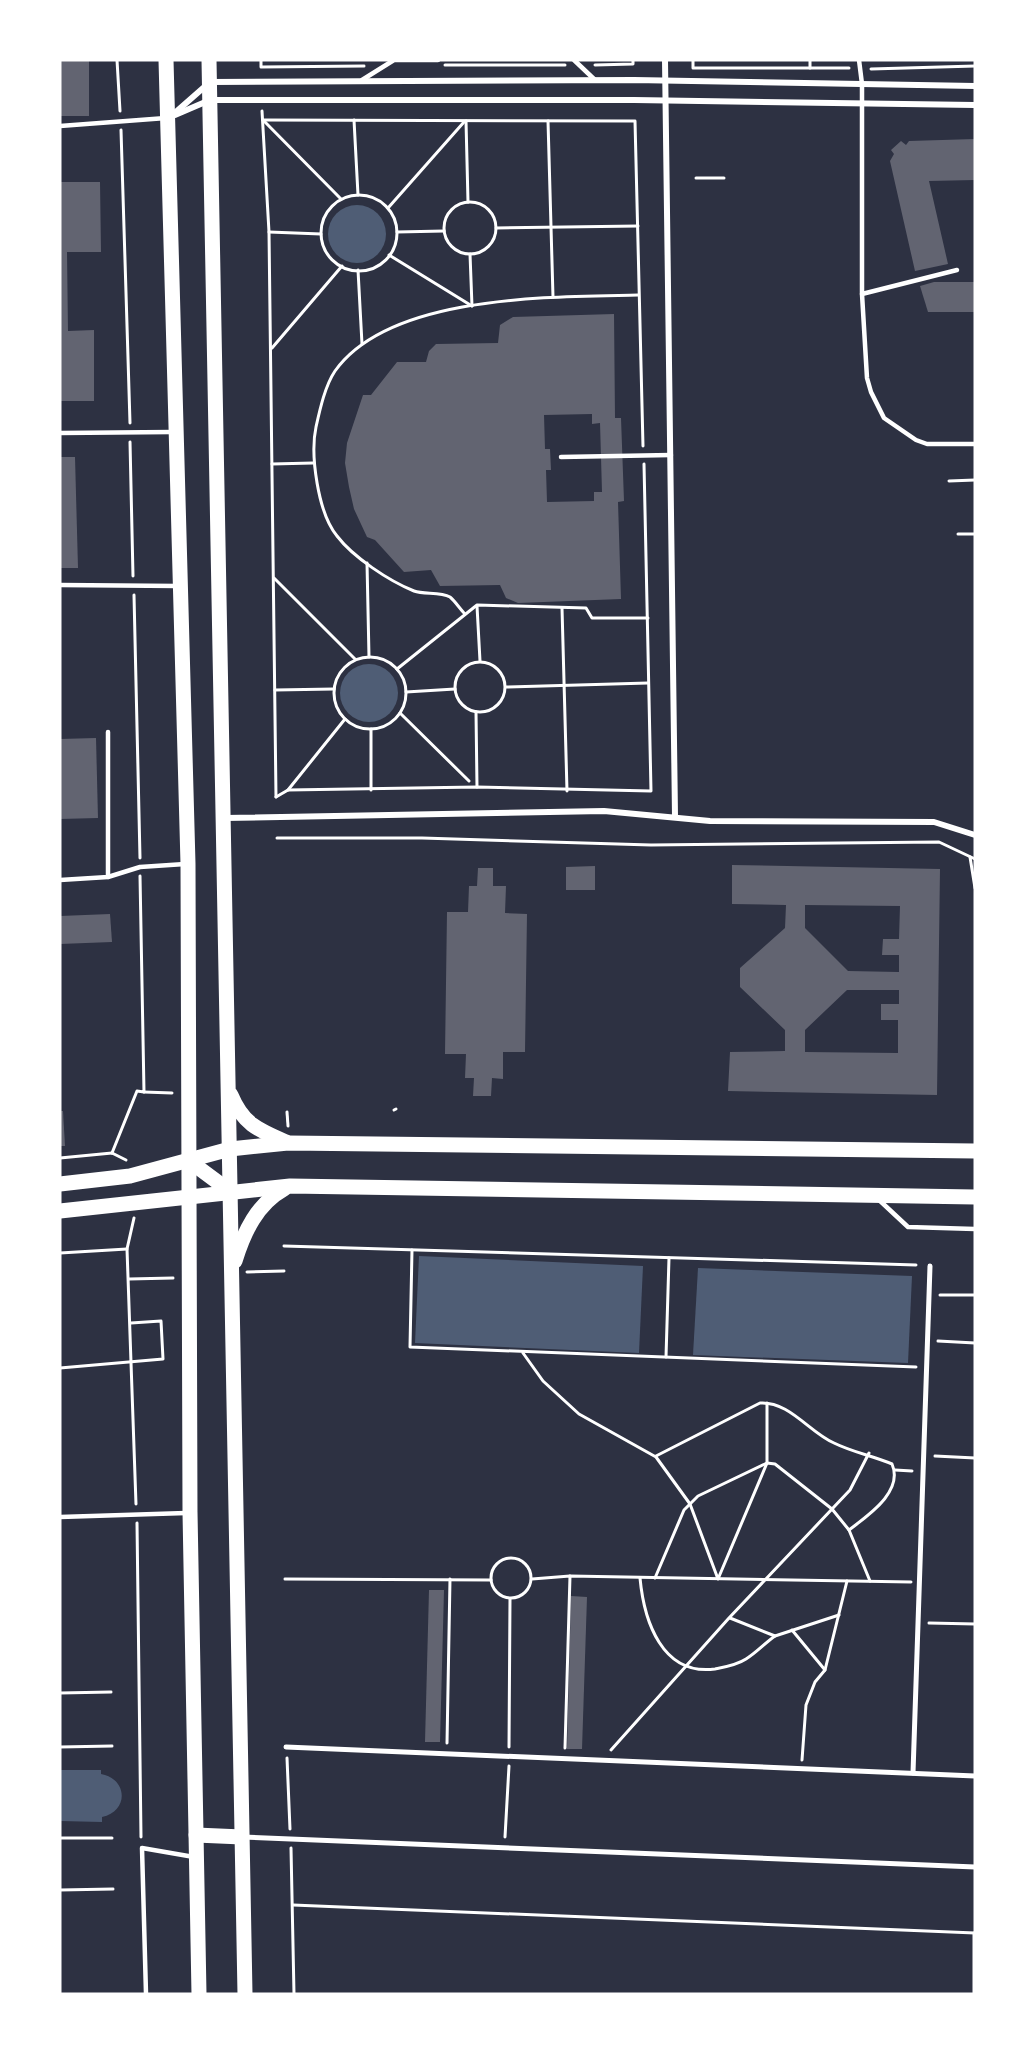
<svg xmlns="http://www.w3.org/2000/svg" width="1035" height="2054" font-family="'Noto Sans',sans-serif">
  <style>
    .water { fill: #4f5d75 }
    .building { fill: #626471; fill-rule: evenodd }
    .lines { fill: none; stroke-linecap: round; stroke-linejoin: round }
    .path { stroke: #fff; stroke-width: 3 }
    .service { stroke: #fff; stroke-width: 4.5 }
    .pedestrian { stroke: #fff; stroke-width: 5 }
    .minor { stroke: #fff; stroke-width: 6 }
    .primary { stroke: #fff; stroke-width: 15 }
  </style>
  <rect width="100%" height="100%" fill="#2d3142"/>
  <g class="water">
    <circle cx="357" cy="234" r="29"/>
    <circle cx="369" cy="693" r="29"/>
    <path d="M419,1256L643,1266L639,1353L415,1343Z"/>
    <path d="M698,1268L912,1276L908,1363L693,1355Z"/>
    <path d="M60,1770H101V1774C128,1779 129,1811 102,1817V1822L60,1821Z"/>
  </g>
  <g class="building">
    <rect x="60" y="60" width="29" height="56"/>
    <path d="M975,139V180L929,181L948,264L915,271L890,161L894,154L891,150L901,141L906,145L909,141Z"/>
    <path d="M60,182H100L101,252H67L68,331L94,330V401H60Z"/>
    <path d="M934,282H975V312H928L920,286Z"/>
    <path d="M614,314L615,418H621L624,501L618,502L621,599L518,603L506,598L500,585L440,586L431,570L404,572L375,540L367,537L354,509L349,487L345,463L347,443L363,395H371L397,362H426L429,351L436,344L498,343L500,325L513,317ZM592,414V424L600,423L602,492H594V501L547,502L546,470H551L550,449H545L544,415Z"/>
    <path d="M60,457H75L78,568H60Z"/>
    <path d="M96,738L98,818L60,819V739Z"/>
    <path d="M732,865L940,869L937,1095L728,1091L730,1052L785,1051V1030L740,987V968L785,928L786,905L732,904ZM805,905L900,906L899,939H883L882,955H899V972L848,971L805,928ZM847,990H899V1004H881V1020H898V1053L805,1052V1030Z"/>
    <path d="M595,866V890H566V867Z"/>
    <path d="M478,868H493V886H506L505,913L527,914L525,1052H503V1079L492,1078L491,1096H473L474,1078H465L466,1054H445L447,912H468L469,886H477Z"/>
    <path d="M110,914L112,942L60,944V916Z"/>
    <path d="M60,1111H63L65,1146H60Z"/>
    <path d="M429,1590H444L440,1742H425Z"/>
    <path d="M571,1596L587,1597L582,1749H567Z"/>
  </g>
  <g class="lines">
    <g class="path">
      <path d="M117,60L120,111"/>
      <path d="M261,60V67L364,66"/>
      <path d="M693,60V68H849"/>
      <path d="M445,65H565"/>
      <path d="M595,65L633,64V60"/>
      <path d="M810,68V60"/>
      <path d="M871,69L975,66"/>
      <path d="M262,111L269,232L276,797"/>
      <path d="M263,120L635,121L643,446"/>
      <path d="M263,120L341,199"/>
      <path d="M354,120L358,195"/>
      <path d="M466,121L468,202"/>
      <path d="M548,121L553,297"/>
      <path d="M121,130L130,423"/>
      <path d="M696,178H724"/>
      <circle cx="359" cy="233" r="38"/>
      <circle cx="470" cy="228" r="26"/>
      <path d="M388,208L464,122"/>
      <path d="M496,228L638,226"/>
      <path d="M269,232L321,234"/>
      <path d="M397,232L444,231"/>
      <path d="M470,254L472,306"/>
      <path d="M389,255L472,306"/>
      <path d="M358,270L362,344"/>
      <path d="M272,348L342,266"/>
      <path d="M130,442L133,576"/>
      <path d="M272,464L313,463"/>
      <path d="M949,481L975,480"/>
      <path d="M958,534H975"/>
      <path d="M367,563L369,657"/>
      <path d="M274,578L355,659"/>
      <path d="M134,595L140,858"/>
      <path d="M477,606L480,661"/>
      <path d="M562,608L567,791"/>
      <path d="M465,614C460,609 455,601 450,597C440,591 424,595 414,591C389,581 353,557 337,536C318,513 310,455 316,427C320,409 325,386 335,371C390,294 552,297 638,295"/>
      <circle cx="370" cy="693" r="36"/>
      <circle cx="480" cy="687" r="25"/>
      <path d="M397,669L477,605L586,608L592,618H648"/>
      <path d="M506,687L648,683"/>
      <path d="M275,690L334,689"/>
      <path d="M406,692L455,689"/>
      <path d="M476,712L477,787"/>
      <path d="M400,713L469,781"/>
      <path d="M371,729V790"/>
      <path d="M288,790L345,719"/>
      <path d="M276,797L288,790L477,787L651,791L644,464"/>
      <path d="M277,838H422L651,845L939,842L975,859"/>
      <path d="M970,857L975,888"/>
      <path d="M144,1092L172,1093"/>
      <path d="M394,1110L396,1109"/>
      <path d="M287,1112L288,1126"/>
      <path d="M112,1153L137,1091L144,1092L140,876"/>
      <path d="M112,1153L126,1160"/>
      <path d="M60,1158L112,1153"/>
      <path d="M134,1218L127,1249L136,1504"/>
      <path d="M284,1246L916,1265"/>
      <path d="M412,1250L410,1347L916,1367"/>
      <path d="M60,1253L127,1249"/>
      <path d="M247,1272L284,1271"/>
      <path d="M129,1279L173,1278"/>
      <path d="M940,1295H975"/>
      <path d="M938,1341L975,1343"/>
      <path d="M523,1353L543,1381L579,1414L656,1457L690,1504L718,1579L767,1463V1403"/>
      <path d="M666,1357L669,1258"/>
      <path d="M60,1368L163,1359L161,1321L131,1323"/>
      <path d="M656,1456L760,1403C789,1401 809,1432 834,1443C852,1452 873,1456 892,1464C904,1492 867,1516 849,1530"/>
      <path d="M935,1456L975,1458"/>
      <path d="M895,1470L912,1471"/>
      <path d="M137,1523L141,1837"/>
      <circle cx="511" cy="1578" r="20"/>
      <path d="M640,1578C644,1621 662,1676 715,1669C725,1667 737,1665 746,1659C756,1653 765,1643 775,1636"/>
      <path d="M655,1578L684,1510L698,1496L767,1463L775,1464L832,1509L849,1530L870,1581"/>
      <path d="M285,1579L491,1580"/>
      <path d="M532,1579L570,1576L911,1582"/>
      <path d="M730,1618L775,1636L839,1615"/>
      <path d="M929,1623L975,1624"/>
      <path d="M792,1630L825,1670"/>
      <path d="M60,1693L111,1692"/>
      <path d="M447,1743L450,1579"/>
      <path d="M60,1747L112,1746"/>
      <path d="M509,1747L510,1599"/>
      <path d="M565,1748L570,1576"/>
      <path d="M611,1750L729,1618L850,1490L869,1453"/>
      <path d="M287,1758L290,1829"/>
      <path d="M802,1760L806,1705L815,1682L825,1670L847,1581"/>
      <path d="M505,1837L509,1766"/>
      <path d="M60,1838H112"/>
      <path d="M291,1848L294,1994"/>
      <path d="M60,1890L113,1889"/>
      <path d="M293,1905L975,1933"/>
      <path d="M974,1994V1933"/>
    </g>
    <g class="service">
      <path d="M574,60L595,80"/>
      <path d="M859,60L862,84V294L867,378L871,392L884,418L916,440L927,444H975"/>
      <path d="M362,80L394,60H438"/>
      <path d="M60,126L166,118"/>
      <path d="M862,294L957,270"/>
      <path d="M60,433L172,432"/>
      <path d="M561,457L671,455"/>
      <path d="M60,585L178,586"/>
      <path d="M108,732V877"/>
      <path d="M60,880L108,877L140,867L185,864"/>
      <path d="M878,1199L908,1227L975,1229"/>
      <path d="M60,1517L186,1513"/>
      <path d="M146,1994L142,1848L194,1857"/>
    </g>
    <g class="pedestrian">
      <path d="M286,1747L975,1776"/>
      <path d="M913,1773L930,1266"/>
      <path d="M242,1837L975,1867"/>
    </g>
    <g class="minor">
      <path d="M665,60L675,816"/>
      <path d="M175,115L210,100H634L975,105"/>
      <path d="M169,118L210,82L634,80L975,86"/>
      <path d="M225,818L604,811L710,821L934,822L975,835"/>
    </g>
    <g class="primary">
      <path d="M166,60L188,864L190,1512L199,1994"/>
      <path d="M209,60L245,1994"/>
      <path d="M231,1095C243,1124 258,1130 286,1142"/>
      <path d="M188,1160L231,1192"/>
      <path d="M60,1184L130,1176L230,1149L288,1143L975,1151"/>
      <path d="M60,1211L290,1186L975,1197"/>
      <path d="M235,1261C244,1232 257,1204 284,1189"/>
      <path d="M196,1835L242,1837"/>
    </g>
  </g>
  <rect width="1035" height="2054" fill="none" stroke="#ffffff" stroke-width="123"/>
</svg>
